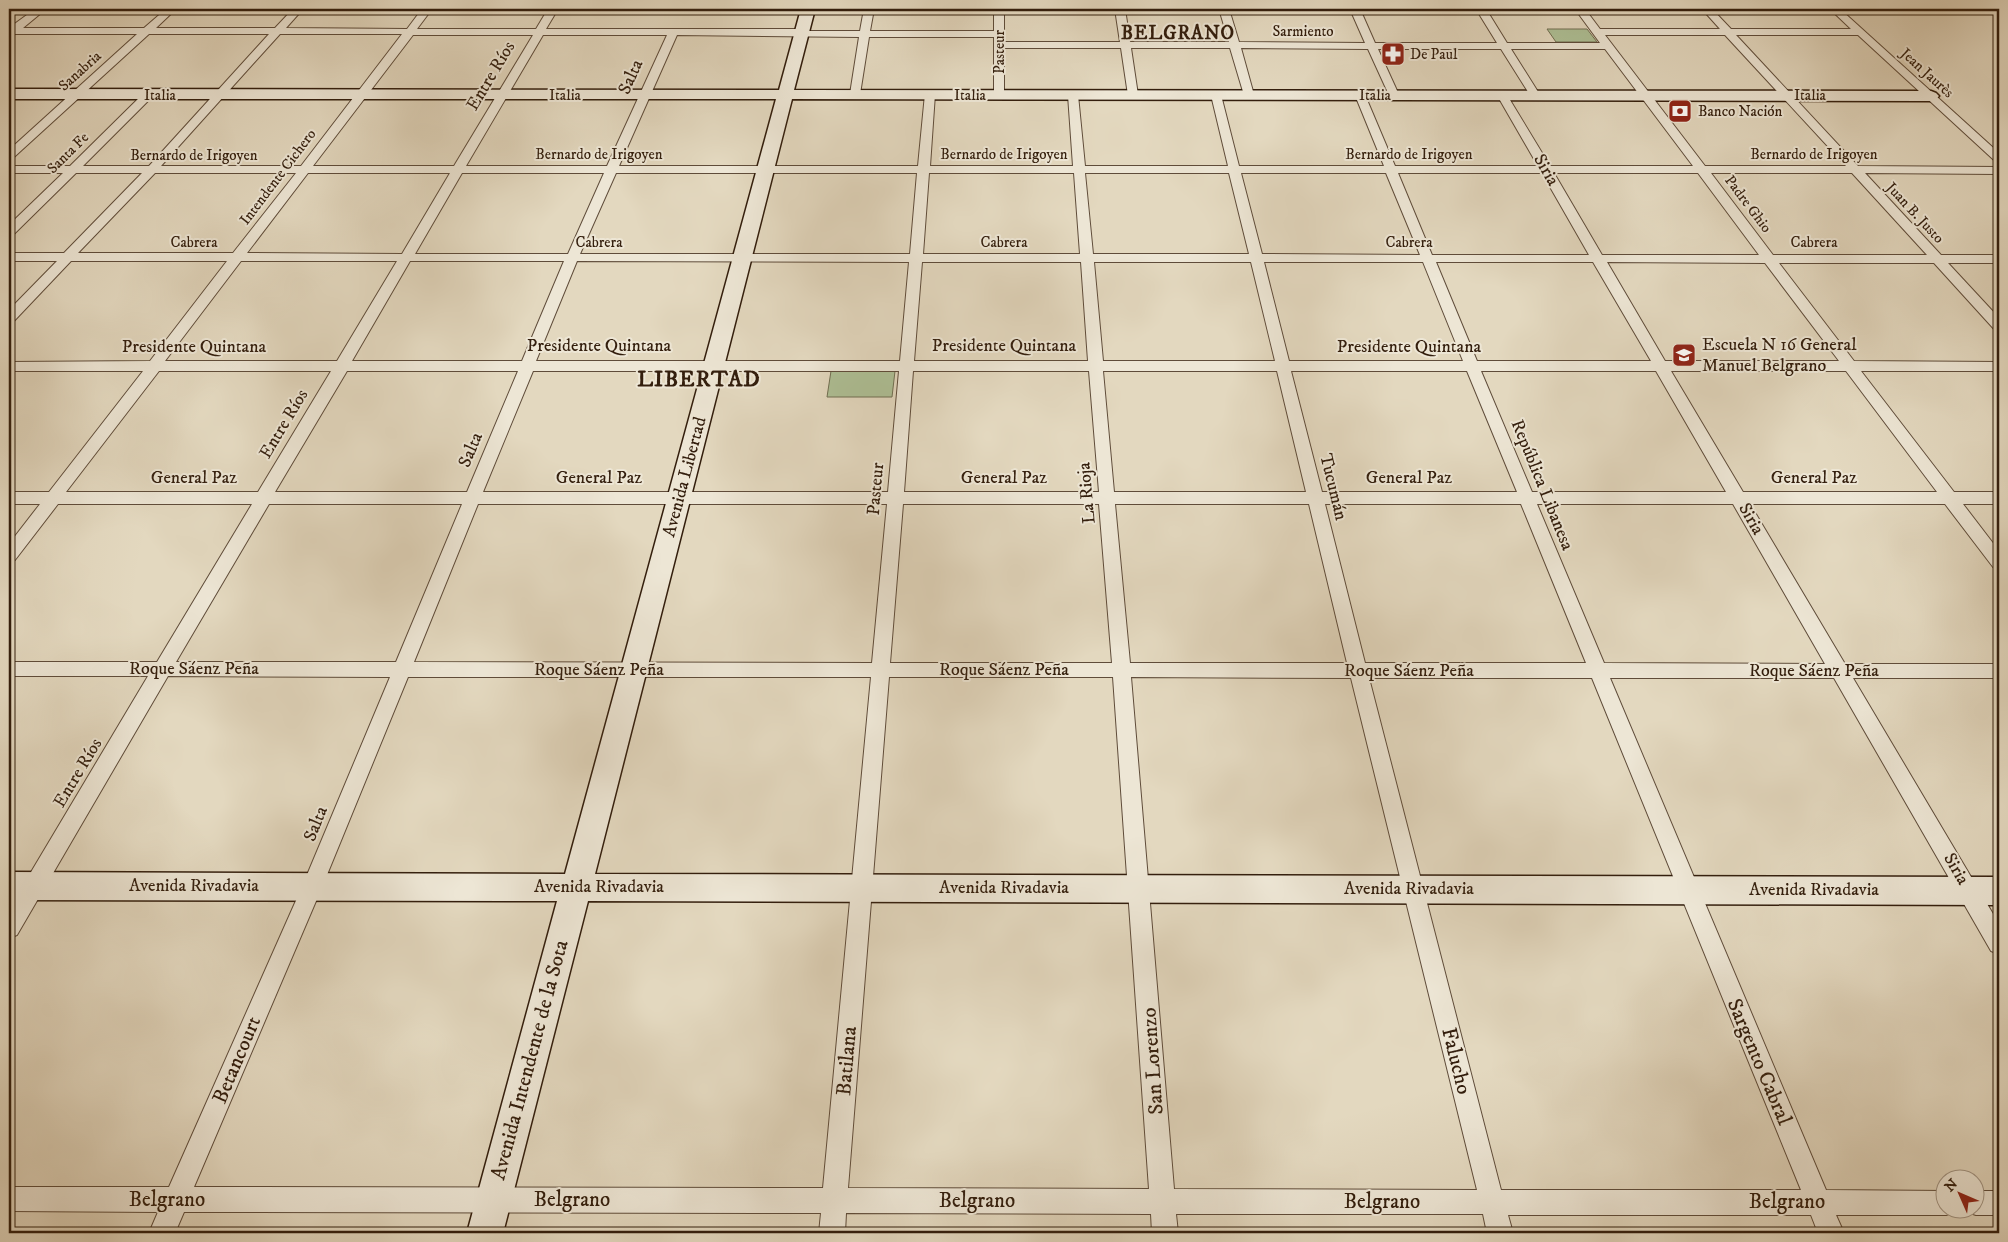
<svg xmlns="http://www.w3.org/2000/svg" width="2008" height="1242" font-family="'IM FELL DW Pica',serif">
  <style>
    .green { fill: #aec096; stroke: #706f52 }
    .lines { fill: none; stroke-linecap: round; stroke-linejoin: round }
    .street-casing { stroke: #5f4c3a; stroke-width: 2 }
    .secondary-casing { stroke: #331e0d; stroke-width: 3 }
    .street { fill: #ede6d5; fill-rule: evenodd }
    .secondary { fill: #ede6d5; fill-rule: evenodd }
    .labels { text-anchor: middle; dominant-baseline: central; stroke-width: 4; stroke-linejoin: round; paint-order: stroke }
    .far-street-label { font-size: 15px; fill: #331e0d; stroke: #ede6d5 }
    .far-poi-label { font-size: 15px; fill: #331e0d; stroke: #ede6d5; text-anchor: start }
    .street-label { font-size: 18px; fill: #331e0d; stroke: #ede6d5 }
    .poi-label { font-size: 18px; fill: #331e0d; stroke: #ede6d5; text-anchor: start }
    .far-district-label { font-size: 19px; font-weight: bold; letter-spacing: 1px; fill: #331e0d; stroke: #ede6d5 }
    .near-street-label { font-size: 21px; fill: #331e0d; stroke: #ede6d5 }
    .district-label { font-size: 22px; font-weight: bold; letter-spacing: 1px; fill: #331e0d; stroke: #ede6d5 }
  </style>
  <rect width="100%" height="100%" fill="#e3d8bf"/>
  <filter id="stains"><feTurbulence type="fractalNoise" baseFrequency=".004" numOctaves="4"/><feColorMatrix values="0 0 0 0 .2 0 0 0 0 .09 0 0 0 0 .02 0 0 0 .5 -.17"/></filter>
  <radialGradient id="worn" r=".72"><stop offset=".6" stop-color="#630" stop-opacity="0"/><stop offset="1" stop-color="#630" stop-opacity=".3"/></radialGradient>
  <g class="green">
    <path d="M1547,29H1587L1597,42H1556Z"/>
    <path d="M831,371H895L892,397H827Z"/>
  </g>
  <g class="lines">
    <g class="street-casing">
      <g id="street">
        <path d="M35,9H46L23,28H144L166,9H176L156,28H275L293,9H303L286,28L407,29L422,9H432L417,29H536L548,9H558L546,29H802L806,31H860L864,9H874L870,31H994V9H1004V42H1120L1115,9H1125L1130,42H1229L1219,9H1229L1239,42L1365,43L1350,9H1360L1375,43H1497L1476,9H1486L1507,43H1600L1575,9H1585L1600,29H1720L1702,9H1712L1731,29H1851L1830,9H1840L1999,153V162L1995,161L1858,35H1736L1858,166L1999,167V174L1865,173L1941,255H1999V263H1948L1999,318V330L1994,329L1934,263H1779L1854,361L1999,362V371H1861L1954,492H1999V504H1963L1999,551V569L1993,567L1945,504H1750L1845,664H1999V678H1853L1999,924V954L1991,951L1834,678H1610L1826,1190L1946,1191V1210H1956L1955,1212L1946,1215H1836L1844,1233H1818L1811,1215H1508L1513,1233H1487L1483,1214H1176L1178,1233H1152L1151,1214L846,1213L845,1233H819L821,1213L184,1212L175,1233H149L158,1212L9,1211V1187H169L302,887L390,677L168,676L17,935L9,938V909L148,676H9V662H157L252,504H58L15,560L9,562V544L40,504H9V492H49L143,371H9V362L150,361L227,261H71L14,321L9,322V310L57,261H9V253H64L142,173H76L13,235L9,236V225L63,173H9V166H70L144,93H152L153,95L152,97L83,166H149L269,34H149L13,158L9,159V150L137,34H15L9,37V28ZM280,34H402L301,166H161ZM413,35H533L454,166H313ZM543,35H667L607,166H466ZM677,35L859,37L850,94L855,97L860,94L869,37H994V95L999,98L1004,95V48H1121L1128,95L1133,98L1138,95L1131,48H1230L1244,95L1249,98L1254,95L1241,48L1368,49L1389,95L1394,98L1399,95L1378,49H1501L1530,95L1535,98L1540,95L1511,49H1605L1693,166H1550L1507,95L1502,92L1497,95L1538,166H1395L1365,95L1360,92L1355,95L1384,166H1239L1221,95L1216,92L1211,95L1228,166H1085L1078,95L1073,92L1068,95L1073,166H930L935,94L930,91L925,94L918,166H619ZM1605,35H1725L1846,166H1705ZM155,173H296L233,253H78ZM308,173H450L402,254L247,253ZM462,173H604L568,254H415ZM616,173H917L910,254H580ZM929,173H1074L1080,254H923ZM1085,173H1229L1249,254H1093ZM1241,173H1386L1420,255L1262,254ZM1398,173H1542L1589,255H1432ZM1554,173H1698L1759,255H1602ZM1711,173H1852L1927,255H1773ZM241,261H397L337,361H165ZM410,261H564L522,361H352ZM577,261L909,262L900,361H536ZM922,262H1081L1088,361H914ZM1094,262H1251L1275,361H1103ZM1264,262H1423L1463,361H1289ZM1436,262H1593L1651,361H1477ZM1607,262L1765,263L1839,361H1665ZM159,371H331L258,492H66ZM347,371H518L467,492H275ZM533,371H899L888,492H483ZM913,371H1089L1099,492H904ZM1103,371H1277L1306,492H1114ZM1291,371H1467L1517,492H1322ZM1481,371H1656L1726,492H1532ZM1671,371H1846L1937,492H1743ZM269,504H462L396,662H176ZM478,504H887L872,663L414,662ZM903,504H1099L1112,663H890ZM1115,504H1309L1347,663H1130ZM1325,504H1521L1586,663H1365ZM1537,504H1733L1825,664L1604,663ZM408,677H871L823,1188L194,1187L322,887ZM889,677H1113L1149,1189L848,1188ZM1131,677L1351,678L1477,1190L1174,1189ZM1369,678H1592L1801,1190H1501Z"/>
        <path d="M1976,1191H1999V1215H1976L1967,1212L1966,1210H1976Z"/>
      </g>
    </g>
    <g class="secondary-casing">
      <path id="secondary" d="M801,9H815L794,90L1931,91L1936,93L1939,96L1936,99L1931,101L792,99L595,874L1999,877V905L588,901L503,1233H467L557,901L9,900V872L565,874L776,99H9V89L779,90Z"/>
    </g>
    <use href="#street" class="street"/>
    <use href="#secondary" class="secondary"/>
  </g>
  <defs>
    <g id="pharmacy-square" transform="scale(1.25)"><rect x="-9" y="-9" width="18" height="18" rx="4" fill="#8f2418" stroke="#ede6d5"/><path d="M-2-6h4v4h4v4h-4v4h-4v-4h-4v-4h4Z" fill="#fff"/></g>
    <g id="bank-square" transform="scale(1.25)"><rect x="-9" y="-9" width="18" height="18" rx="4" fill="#8f2418" stroke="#ede6d5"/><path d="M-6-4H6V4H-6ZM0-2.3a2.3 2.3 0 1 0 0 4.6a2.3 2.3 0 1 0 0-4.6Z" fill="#fff"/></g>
    <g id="school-square" transform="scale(1.25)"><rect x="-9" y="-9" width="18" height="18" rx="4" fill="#8f2418" stroke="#ede6d5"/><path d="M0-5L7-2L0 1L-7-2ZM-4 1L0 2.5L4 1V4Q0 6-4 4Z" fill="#fff"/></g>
  </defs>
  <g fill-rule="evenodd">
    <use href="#pharmacy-square" x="1393" y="54"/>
    <use href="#bank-square" x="1680" y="111"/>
    <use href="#school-square" x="1684" y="355"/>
  </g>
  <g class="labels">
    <g class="far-street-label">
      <text x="1303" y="31">Sarmiento</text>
      <text transform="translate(999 52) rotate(-90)">Pasteur</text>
      <text transform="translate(80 71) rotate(-42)">Sanabria</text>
      <text transform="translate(1927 73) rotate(42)">Jean Jaurès</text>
      <text x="160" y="95">Italia</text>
      <text x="565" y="95">Italia</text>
      <text x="970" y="95">Italia</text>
      <text x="1375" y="95">Italia</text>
      <text x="1810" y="95">Italia</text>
      <text transform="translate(68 153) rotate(-45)">Santa Fe</text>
      <text x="599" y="154">Bernardo de Irigoyen</text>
      <text x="1004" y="154">Bernardo de Irigoyen</text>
      <text x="1409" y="154">Bernardo de Irigoyen</text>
      <text x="1814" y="154">Bernardo de Irigoyen</text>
      <text x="194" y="155">Bernardo de Irigoyen</text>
      <text transform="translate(278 177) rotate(-53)">Intendente Cichero</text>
      <text transform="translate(1748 204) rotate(53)">Padre Ghio</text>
      <text transform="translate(1915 213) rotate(47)">Juan B. Justo</text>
      <text x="194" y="242">Cabrera</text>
      <text x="599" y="242">Cabrera</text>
      <text x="1004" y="242">Cabrera</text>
      <text x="1409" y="242">Cabrera</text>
      <text x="1814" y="242">Cabrera</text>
    </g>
    <g class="far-poi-label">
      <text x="1410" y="54">De Paul</text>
      <text x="1698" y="111">Banco Nación</text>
    </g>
    <g class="street-label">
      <text transform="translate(491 76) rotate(-59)">Entre Ríos</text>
      <text transform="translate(631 77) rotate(-66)">Salta</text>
      <text transform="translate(1546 170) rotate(60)">Siria</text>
      <text x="599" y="346">Presidente Quintana</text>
      <text x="1004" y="346">Presidente Quintana</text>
      <text x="194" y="347">Presidente Quintana</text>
      <text x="1409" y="347">Presidente Quintana</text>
      <text transform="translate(284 424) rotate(-59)">Entre Ríos</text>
      <text transform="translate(471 450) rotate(-67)">Salta</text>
      <text transform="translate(685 477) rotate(-75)">Avenida Libertad</text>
      <text x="194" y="478">General Paz</text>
      <text x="599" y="478">General Paz</text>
      <text x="1004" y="478">General Paz</text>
      <text x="1409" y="478">General Paz</text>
      <text x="1814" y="478">General Paz</text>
      <text transform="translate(1542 485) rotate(68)">República Libanesa</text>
      <text transform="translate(1333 487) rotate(76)">Tucumán</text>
      <text transform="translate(876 489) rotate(-85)">Pasteur</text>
      <text transform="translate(1087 493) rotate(-95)">La Rioja</text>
      <text transform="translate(1751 519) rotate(60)">Siria</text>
      <text x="194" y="669">Roque Sáenz Peña</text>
      <text x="599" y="670">Roque Sáenz Peña</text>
      <text x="1004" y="670">Roque Sáenz Peña</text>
      <text x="1409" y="671">Roque Sáenz Peña</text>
      <text x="1814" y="671">Roque Sáenz Peña</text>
      <text transform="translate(78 773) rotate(-59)">Entre Ríos</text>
      <text transform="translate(316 824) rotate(-68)">Salta</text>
      <text transform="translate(1956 869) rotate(60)">Siria</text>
      <text x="194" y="886">Avenida Rivadavia</text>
      <text x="599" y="887">Avenida Rivadavia</text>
      <text x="1004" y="888">Avenida Rivadavia</text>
      <text x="1409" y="889">Avenida Rivadavia</text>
      <text x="1814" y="890">Avenida Rivadavia</text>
    </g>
    <g class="poi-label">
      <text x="1702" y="345">Escuela N 16 General<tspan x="1702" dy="21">Manuel Belgrano</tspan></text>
    </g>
    <g class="far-district-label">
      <text x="1178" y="33">BELGRANO</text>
    </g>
    <g class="near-street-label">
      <text transform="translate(237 1060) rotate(-67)">Betancourt</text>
      <text transform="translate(530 1060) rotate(-75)">Avenida Intendente de la Sota</text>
      <text transform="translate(847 1061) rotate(-85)">Batilana</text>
      <text transform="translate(1153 1061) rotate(-94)">San Lorenzo</text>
      <text transform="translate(1456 1061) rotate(76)">Falucho</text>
      <text transform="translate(1759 1062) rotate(67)">Sargento Cabral</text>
      <text x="167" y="1200">Belgrano</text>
      <text x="572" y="1200">Belgrano</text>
      <text x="977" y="1201">Belgrano</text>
      <text x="1382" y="1202">Belgrano</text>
      <text x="1787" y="1202">Belgrano</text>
    </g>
    <g class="district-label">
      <text x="699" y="379">LIBERTAD</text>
    </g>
  </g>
  <rect width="2008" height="1242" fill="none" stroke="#e3d8bf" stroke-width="30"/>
  <rect x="10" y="10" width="1988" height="1222" fill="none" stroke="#331e0d" stroke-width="2.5"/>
  <rect x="15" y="15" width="1978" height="1212" fill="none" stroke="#331e0d"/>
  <g transform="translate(1960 1194) rotate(315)"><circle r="24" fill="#ede6d5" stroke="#a39685"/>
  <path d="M0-4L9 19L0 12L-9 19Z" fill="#8f2418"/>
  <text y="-8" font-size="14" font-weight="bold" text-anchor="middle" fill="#331e0d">N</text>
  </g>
  <rect width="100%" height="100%" filter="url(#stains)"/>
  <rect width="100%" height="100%" fill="url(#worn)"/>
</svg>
